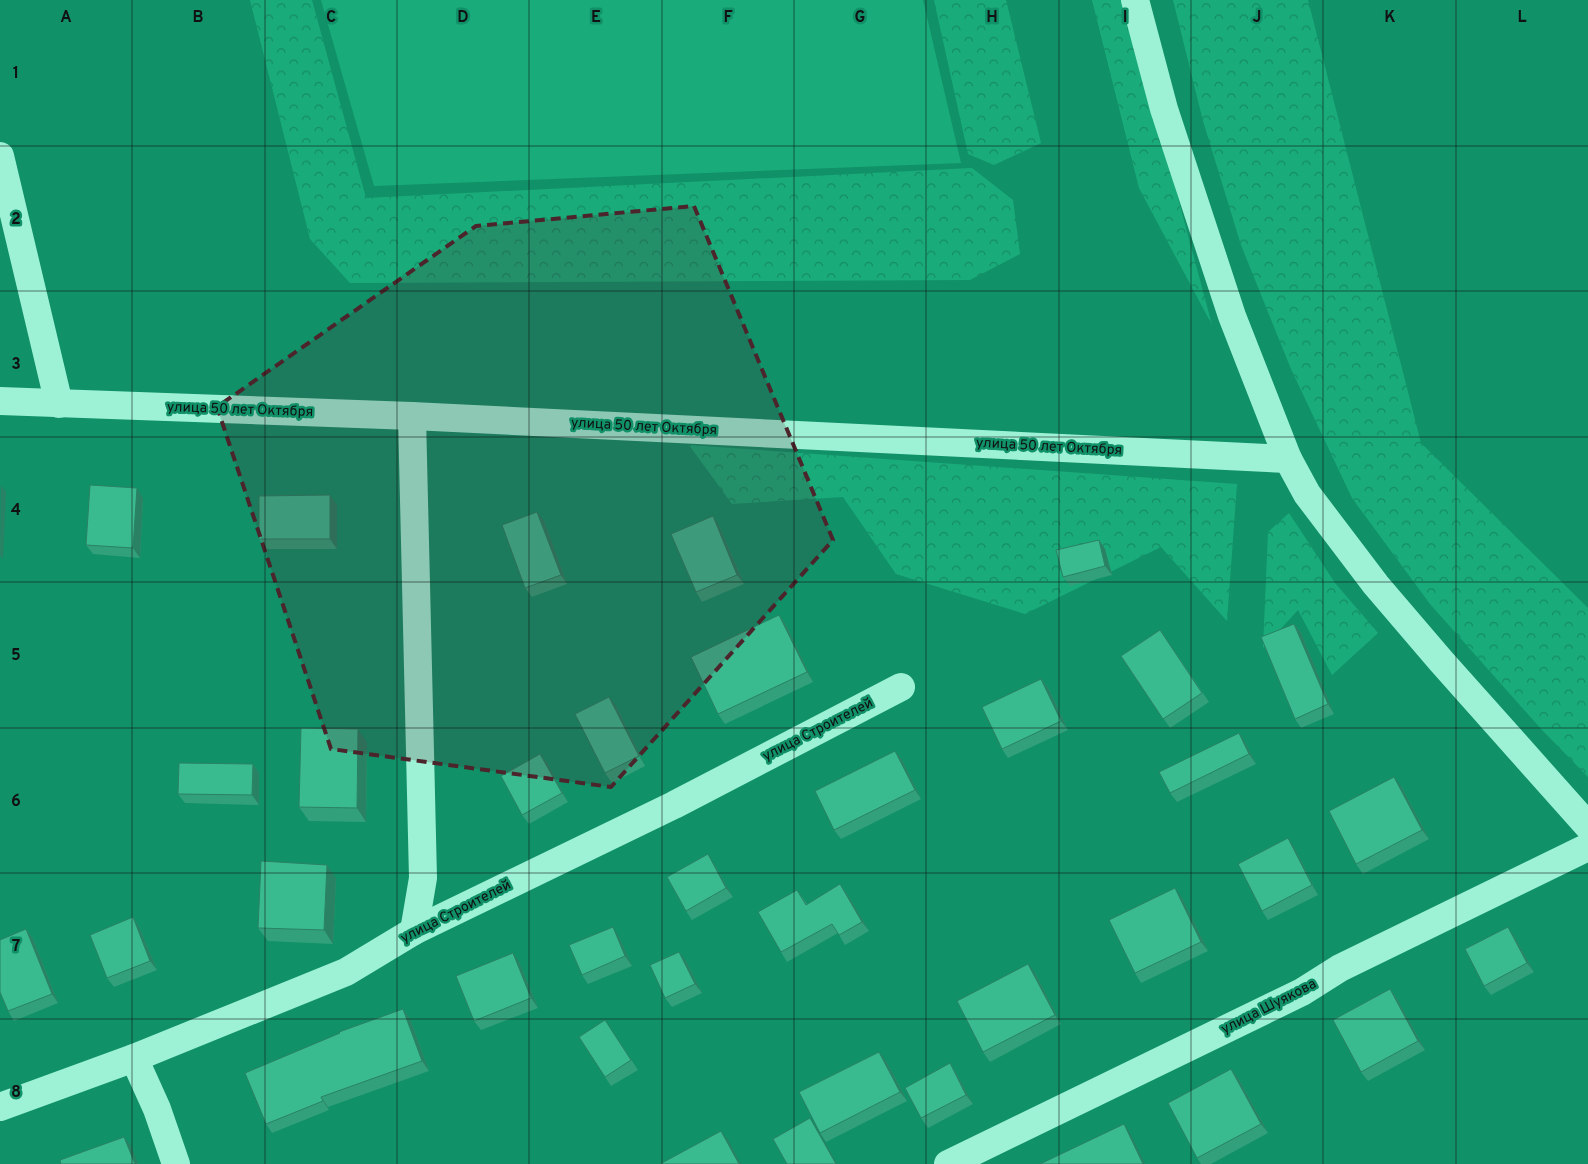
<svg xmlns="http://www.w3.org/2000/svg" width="1588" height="1164" font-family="Overpass,sans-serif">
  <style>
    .forest { fill: url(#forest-crowns) }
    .pitch { fill: #19ac7a }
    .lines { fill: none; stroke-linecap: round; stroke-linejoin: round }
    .minor { stroke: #9df2d6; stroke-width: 28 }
    .wall { fill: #32a07b }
    .shaded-wall { fill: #298264 }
    .building { fill: #3aba8f; stroke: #298264 }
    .marked { fill: #4c242b; fill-opacity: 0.2; stroke: #4c242b; stroke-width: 4; stroke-dasharray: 10 6; stroke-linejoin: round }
    .grid { fill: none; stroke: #111; stroke-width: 1; stroke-opacity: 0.55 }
    .labels { text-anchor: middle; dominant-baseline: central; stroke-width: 5; stroke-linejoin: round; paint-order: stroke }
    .street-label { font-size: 14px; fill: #111; stroke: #119168 }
    .grid-label { font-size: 16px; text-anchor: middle; font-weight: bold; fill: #111; stroke: #119168; stroke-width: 5; stroke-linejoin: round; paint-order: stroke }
  </style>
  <defs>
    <pattern id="forest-crowns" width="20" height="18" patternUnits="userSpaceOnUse" patternTransform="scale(1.25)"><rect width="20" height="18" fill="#19ac7a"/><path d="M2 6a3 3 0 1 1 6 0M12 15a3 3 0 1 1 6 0" fill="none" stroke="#158b63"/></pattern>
  </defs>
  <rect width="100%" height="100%" fill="#119168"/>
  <g class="forest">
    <path d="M250,0H312L366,198L972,168L1013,200L1020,254L970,280L350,283L310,239Z"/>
    <path d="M934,0H1006L1041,143L994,165L968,154Z"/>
    <path d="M1092,0H1125L1212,325L1139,188Z"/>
    <path d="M1173,0H1308L1421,443L1588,608V777L1543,731L1430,604L1352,498L1291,369L1241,245L1203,121Z"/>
    <path d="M689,445L1237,484L1227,621L1161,547L1025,614L896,574L843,497L732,504Z"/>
    <path d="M1289,513L1335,583L1378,633L1332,675L1298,610L1263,648L1268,532Z"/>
  </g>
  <path class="pitch" d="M321,0H923L961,163L374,186Z"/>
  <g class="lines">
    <g class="minor">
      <path d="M1135,0L1164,109L1232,316L1288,459L1307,494L1376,585L1441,661L1588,826"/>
      <path d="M0,156L59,404"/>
      <path d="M0,401L412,416L1288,459"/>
      <path d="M412,416L423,878L414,931"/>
      <path d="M134,1058L157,1109L176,1164"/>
      <path d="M0,1107L134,1058L346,972L414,931L674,805L901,687"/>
      <path d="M948,1164L1302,992L1340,968L1588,847"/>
    </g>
  </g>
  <g class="wall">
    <path d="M143,498L140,558L93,554L86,545Z"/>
    <path d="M337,505V549H266L259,539Z"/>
    <path d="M544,521L567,584L532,597L525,588Z"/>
    <path d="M719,526L744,584L702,602L696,592Z"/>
    <path d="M1099,540L1105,549L1112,575L1070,586L1063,577Z"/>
    <path d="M779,615L786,625L813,682L725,724L718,714Z"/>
    <path d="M1294,624L1301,633L1334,714L1301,728L1295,719Z"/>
    <path d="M1160,630L1209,702L1170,728L1121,656Z"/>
    <path d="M1041,679L1048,688L1068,730L1008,758L1002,749Z"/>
    <path d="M616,706L645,766L612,783L605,773Z"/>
    <path d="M1245,742L1256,764L1177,802L1170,793Z"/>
    <path d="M367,743L366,822L309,821L299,807Z"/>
    <path d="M895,751L902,760L921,799L841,839L834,830Z"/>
    <path d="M540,754L547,763L568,802L529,824L522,815Z"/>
    <path d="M253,764L259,773V805L185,803L178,794Z"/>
    <path d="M1401,786L1429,839L1363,874L1356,864Z"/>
    <path d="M1294,847L1318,895L1268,920L1262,911Z"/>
    <path d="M714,864L733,897L692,920L686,911Z"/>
    <path d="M336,878L333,944L268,941L258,928Z"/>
    <path d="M840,884L847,894L869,931L845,945L838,933L787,962L781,952L797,890L807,904Z"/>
    <path d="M1182,898L1208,951L1141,983L1135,973Z"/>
    <path d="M133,917L139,927L157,970L114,987L107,978Z"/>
    <path d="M26,929L33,939L58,1003L14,1021L8,1011Z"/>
    <path d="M1514,936L1534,972L1491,995L1484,986Z"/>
    <path d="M619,937L632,966L588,984L582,975Z"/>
    <path d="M686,961L702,993L672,1007L665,998Z"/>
    <path d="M519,962L538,1008L481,1030L474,1021Z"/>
    <path d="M1035,973L1061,1024L990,1062L983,1052Z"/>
    <path d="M1390,989L1397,999L1425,1050L1368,1081L1361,1072Z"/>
    <path d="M403,1009L410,1019L429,1071L328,1107L329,1110L272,1133L266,1124Z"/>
    <path d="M611,1030L638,1070L611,1086L605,1077Z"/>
    <path d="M886,1061L907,1101L826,1142L820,1133Z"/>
    <path d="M950,1063L956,1073L973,1104L928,1128L921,1118Z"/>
    <path d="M1231,1069L1238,1078L1268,1133L1211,1164H1201L1197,1158Z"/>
  </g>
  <g class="shaded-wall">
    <path d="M1,485L6,492L3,559L0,555Z"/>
    <path d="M137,488L143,498L140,558L133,548Z"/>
    <path d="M330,495L337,505V549L330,539Z"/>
    <path d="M537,512L544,521L567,584L561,575Z"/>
    <path d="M713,516L719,526L744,584L737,575Z"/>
    <path d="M1099,540L1105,549L1112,575L1105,566Z"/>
    <path d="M779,615L786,625L813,682L807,672Z"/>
    <path d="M1294,624L1301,633L1334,714L1328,704Z"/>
    <path d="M1041,679L1048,688L1068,730L1061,721Z"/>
    <path d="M609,697L616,706L645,766L639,756Z"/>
    <path d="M358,729L367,743L366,822L357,808Z"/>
    <path d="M1239,733L1245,742L1256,764L1249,754Z"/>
    <path d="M895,751L902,760L921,799L915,790Z"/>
    <path d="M540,754L547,763L568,802L562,793Z"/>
    <path d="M253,764L259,773V805L252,795Z"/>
    <path d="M1394,777L1401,786L1429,839L1422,830Z"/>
    <path d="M1288,838L1294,847L1318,895L1312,885Z"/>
    <path d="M708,854L714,864L733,897L726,888Z"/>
    <path d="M327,865L336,878L333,944L324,930Z"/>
    <path d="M840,884L847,894L869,931L862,922Z"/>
    <path d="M1175,888L1182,898L1208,951L1201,942Z"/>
    <path d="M133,917L139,927L157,970L150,961Z"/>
    <path d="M613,927L619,937L632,966L625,956Z"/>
    <path d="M1508,927L1514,936L1534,972L1527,963Z"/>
    <path d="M26,929L33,939L58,1003L52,994Z"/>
    <path d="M679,952L686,961L702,993L695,984Z"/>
    <path d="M513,953L519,962L538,1008L531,998Z"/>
    <path d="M1028,964L1035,973L1061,1024L1055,1015Z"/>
    <path d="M1390,989L1397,999L1425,1050L1418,1041Z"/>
    <path d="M403,1009L410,1019L429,1071L422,1061Z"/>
    <path d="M879,1052L886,1061L907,1101L900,1092Z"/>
    <path d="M950,1063L956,1073L973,1104L966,1095Z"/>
    <path d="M1231,1069L1238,1078L1268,1133L1261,1124Z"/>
    <path d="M321,1097L328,1107L329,1110L323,1101Z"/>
    <path d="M810,1118L817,1128L837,1164H836Z"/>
    <path d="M1124,1124L1130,1133L1145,1164H1143Z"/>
    <path d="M721,1131L728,1140L741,1164H739Z"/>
    <path d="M124,1137L131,1146L138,1164H135Z"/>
  </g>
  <g class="building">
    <path d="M90,485L137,488L133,548L86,545Z"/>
    <path d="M330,495V539H259V496Z"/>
    <path d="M537,512L561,575L525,588L502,525Z"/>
    <path d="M713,516L737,575L696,592L671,534Z"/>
    <path d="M1099,540L1105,566L1063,577L1056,550Z"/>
    <path d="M779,615L807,672L718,714L691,657Z"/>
    <path d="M1294,624L1328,704L1295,719L1261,637Z"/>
    <path d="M1160,630L1202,693L1163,719L1121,656Z"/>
    <path d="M1041,679L1061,721L1002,749L982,707Z"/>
    <path d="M609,697L639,756L605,773L575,714Z"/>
    <path d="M301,728L358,729L357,808L299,807Z"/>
    <path d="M1239,733L1249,754L1170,793L1159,772Z"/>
    <path d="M895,751L915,790L834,830L815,791Z"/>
    <path d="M540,754L562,793L522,815L501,776Z"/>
    <path d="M179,763L253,764L252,795L178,794Z"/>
    <path d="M1394,777L1422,830L1356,864L1329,811Z"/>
    <path d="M1288,838L1312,885L1262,911L1238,864Z"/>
    <path d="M708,854L726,888L686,911L667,877Z"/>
    <path d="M261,861L327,865L324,930L258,928Z"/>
    <path d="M840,884L862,922L839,935L832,924L781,952L758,912L797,890L806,905Z"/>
    <path d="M1175,888L1201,942L1135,973L1109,920Z"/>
    <path d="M133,917L150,961L107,978L90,935Z"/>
    <path d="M613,927L625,956L582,975L569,945Z"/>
    <path d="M1508,927L1527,963L1484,986L1465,949Z"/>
    <path d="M26,929L52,994L8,1011L0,992V940Z"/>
    <path d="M679,952L695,984L665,998L650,965Z"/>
    <path d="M513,953L531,998L474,1021L456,976Z"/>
    <path d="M1028,964L1055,1015L983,1052L957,1001Z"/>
    <path d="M1390,989L1418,1041L1361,1072L1333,1020Z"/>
    <path d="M403,1009L422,1061L321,1097L323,1101L266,1124L245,1073L340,1033L339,1032Z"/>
    <path d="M605,1020L631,1060L605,1077L579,1037Z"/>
    <path d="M879,1052L900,1092L820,1133L799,1092Z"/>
    <path d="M950,1063L966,1095L921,1118L905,1088Z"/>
    <path d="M1231,1069L1261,1124L1197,1158L1168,1103Z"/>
    <path d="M810,1118L836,1164H787L773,1139Z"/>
    <path d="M1124,1124L1143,1164H1040Z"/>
    <path d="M721,1131L739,1164H660Z"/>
    <path d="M124,1137L135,1164H61L60,1160Z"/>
  </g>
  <path class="marked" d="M694,206L833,540L611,787L331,749L217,407L476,226Z"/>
  <path class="grid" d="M132,0V1164M265,0V1164M397,0V1164M529,0V1164M662,0V1164M794,0V1164M926,0V1164M1059,0V1164M1191,0V1164M1323,0V1164M1456,0V1164M0,146H1588M0,291H1588M0,437H1588M0,582H1588M0,728H1588M0,873H1588M0,1019H1588"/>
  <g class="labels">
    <g class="street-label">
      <text transform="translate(240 410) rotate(2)">улица 50 лет Октября</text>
      <text transform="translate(644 427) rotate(3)">улица 50 лет Октября</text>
      <text transform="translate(1049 447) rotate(3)">улица 50 лет Октября</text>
      <text transform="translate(818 730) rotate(-27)">улица Строителей</text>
      <text transform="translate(456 912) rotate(-27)">улица Строителей</text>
      <text transform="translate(1269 1007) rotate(-27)">улица Шуякова</text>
    </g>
  </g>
  <g class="grid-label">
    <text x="66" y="22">A</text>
    <text x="198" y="22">B</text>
    <text x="331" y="22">C</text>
    <text x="463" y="22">D</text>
    <text x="596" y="22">E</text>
    <text x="728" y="22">F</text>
    <text x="860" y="22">G</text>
    <text x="992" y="22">H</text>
    <text x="1125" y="22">I</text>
    <text x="1257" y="22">J</text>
    <text x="1390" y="22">K</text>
    <text x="1522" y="22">L</text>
    <text x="16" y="78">1</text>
    <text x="16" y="224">2</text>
    <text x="16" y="369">3</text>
    <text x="16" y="515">4</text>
    <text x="16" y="660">5</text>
    <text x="16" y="806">6</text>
    <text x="16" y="951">7</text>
    <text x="16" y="1097">8</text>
  </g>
</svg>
